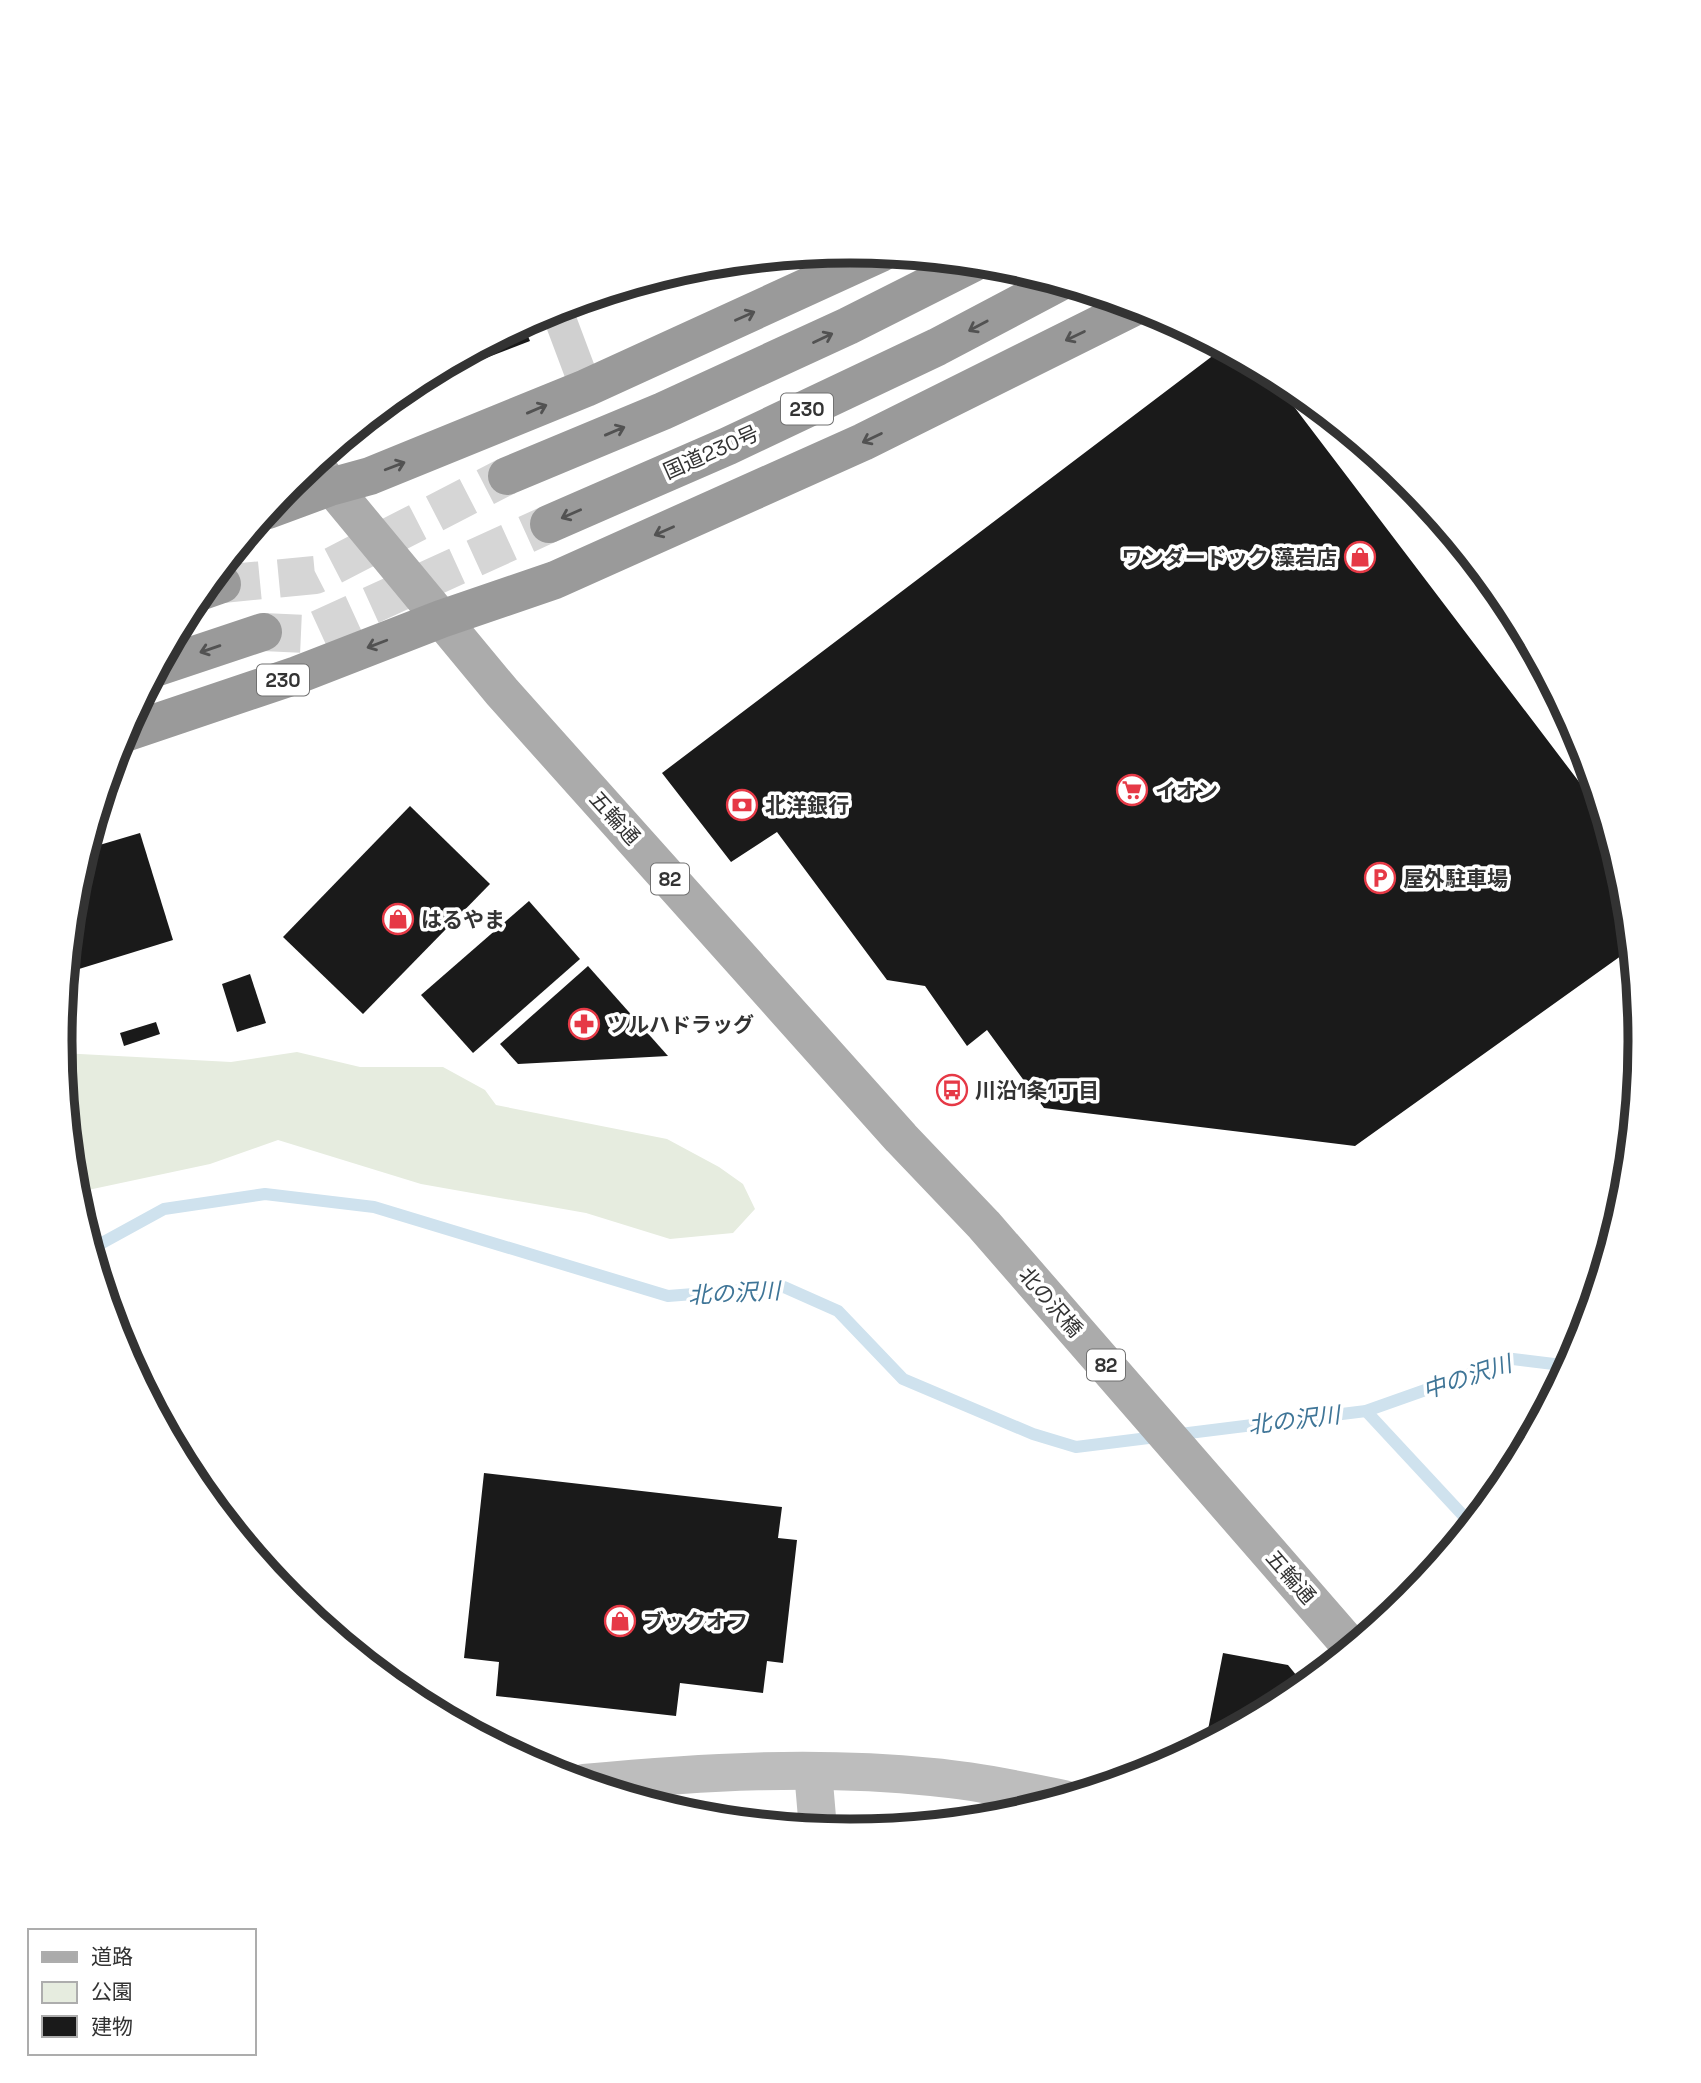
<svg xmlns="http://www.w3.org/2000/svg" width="1701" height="2083" font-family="'Space Grotesk','Noto Sans JP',sans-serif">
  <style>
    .green { fill: #e6ecdf }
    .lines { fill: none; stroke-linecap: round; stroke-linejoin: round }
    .stream { stroke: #cfe2ee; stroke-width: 12 }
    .building { fill: #1a1a1a }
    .highway-tunnel { stroke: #d6d6d6; stroke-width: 38; stroke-dasharray: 38 19; stroke-linecap: butt }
    .street { stroke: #d0d0d0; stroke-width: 32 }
    .secondary { stroke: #bdbdbd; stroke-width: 38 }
    .primary { stroke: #ababab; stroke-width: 38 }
    .highway { stroke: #9a9a9a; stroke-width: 38 }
    .oneway { stroke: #525252 }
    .labels { text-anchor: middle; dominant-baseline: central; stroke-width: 7; stroke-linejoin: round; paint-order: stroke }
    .shield { fill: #fff; stroke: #707070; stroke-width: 2 }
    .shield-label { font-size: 19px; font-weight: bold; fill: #333 }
    .street-label { font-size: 21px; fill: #333; stroke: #fff }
    .poi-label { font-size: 21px; font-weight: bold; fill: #333; stroke: #fff; text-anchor: start }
    .water-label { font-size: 23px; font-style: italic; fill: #3f7597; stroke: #fff }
    .rim { fill: none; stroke: #333; stroke-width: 9 }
  </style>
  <rect width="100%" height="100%" fill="#fff"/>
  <path class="green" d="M297,1052L360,1067H443L485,1090L496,1105L667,1139L719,1167L743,1184L755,1209L733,1233L670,1239L586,1213L421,1184L278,1140L210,1164L74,1193L61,1053L231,1062Z"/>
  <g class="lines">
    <g class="stream">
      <path d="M91,1249L164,1209L265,1194L374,1207L668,1296L784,1287L838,1311L903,1379L1033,1434L1076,1447L1366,1411L1513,1359L1570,1366"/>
      <path d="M1366,1411L1472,1525"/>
    </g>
  </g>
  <g class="building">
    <path d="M523,324L530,341L413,386L412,383Z"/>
    <path d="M1223,348L1267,371L1605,816L1626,888L1632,948L1355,1146L1044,1108L987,1030L967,1046L925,986L887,980L777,832L731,862L662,773Z"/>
    <path d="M410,806L490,884L363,1014L283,937Z"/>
    <path d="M140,833L173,940L66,973L75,887L86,849Z"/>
    <path d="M529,901L580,959L473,1053L421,995Z"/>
    <path d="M588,966L668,1056L518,1064L500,1044Z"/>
    <path d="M250,974L266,1023L237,1032L222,984Z"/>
    <path d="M156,1022L160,1034L124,1046L120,1033Z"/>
    <path d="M484,1473L782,1507L778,1538L797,1540L783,1663L767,1661L763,1693L680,1683L676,1716L496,1696L499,1662L464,1658Z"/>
    <path d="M1223,1653L1288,1665L1305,1686L1290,1699L1205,1745Z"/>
  </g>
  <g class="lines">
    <g class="highway-tunnel">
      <path d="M222,584L315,575L507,476"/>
      <path d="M263,632L308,634L549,524"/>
    </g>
    <path class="street" d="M556,308L586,388"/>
    <g class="secondary">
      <path d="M813,1771L818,1829"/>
      <path d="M584,1783C700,1772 816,1765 932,1777C976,1781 1021,1790 1064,1799"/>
    </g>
    <path class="primary" d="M313,464L502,692L901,1138L984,1225L1352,1648"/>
    <g class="highway">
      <path d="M507,476L663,411L848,326L973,263"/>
      <path d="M268,510L330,487L370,476L586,388L881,253"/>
      <path d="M549,524L728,446L937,347L1060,282"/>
      <path d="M202,591L222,584"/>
      <path d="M158,667L263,632"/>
      <path d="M122,734L297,675L441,619L555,580L863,442L1136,306"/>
    </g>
  </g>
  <defs><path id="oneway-shaft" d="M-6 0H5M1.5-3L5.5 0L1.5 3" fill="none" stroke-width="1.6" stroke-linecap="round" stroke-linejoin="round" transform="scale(1.75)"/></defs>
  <g class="oneway">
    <use href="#oneway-shaft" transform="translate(745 316) rotate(-24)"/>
    <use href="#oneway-shaft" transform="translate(978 326) rotate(152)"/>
    <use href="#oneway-shaft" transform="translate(1075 336) rotate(154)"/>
    <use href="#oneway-shaft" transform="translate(823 338) rotate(-25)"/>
    <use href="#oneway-shaft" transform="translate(537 409) rotate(-23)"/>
    <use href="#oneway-shaft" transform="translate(615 431) rotate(-23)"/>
    <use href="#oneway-shaft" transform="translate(872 438) rotate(154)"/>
    <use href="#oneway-shaft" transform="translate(395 466) rotate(-21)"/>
    <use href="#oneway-shaft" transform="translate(571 514) rotate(156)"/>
    <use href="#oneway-shaft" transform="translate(664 531) rotate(156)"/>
    <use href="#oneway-shaft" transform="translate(377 644) rotate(159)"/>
    <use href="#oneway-shaft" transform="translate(210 649) rotate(161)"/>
  </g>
  <defs>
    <g id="shop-ring" transform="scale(1.575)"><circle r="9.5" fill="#fff" stroke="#e63946" stroke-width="1.5"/><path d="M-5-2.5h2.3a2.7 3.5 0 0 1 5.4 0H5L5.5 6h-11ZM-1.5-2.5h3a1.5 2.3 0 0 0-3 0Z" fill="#e63946"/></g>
    <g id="supermarket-ring" transform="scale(1.575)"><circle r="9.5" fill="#fff" stroke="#e63946" stroke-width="1.5"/><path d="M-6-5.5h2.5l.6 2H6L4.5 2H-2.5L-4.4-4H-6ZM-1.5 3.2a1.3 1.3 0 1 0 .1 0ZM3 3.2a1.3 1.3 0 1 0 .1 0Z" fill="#e63946"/></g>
    <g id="bank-ring" transform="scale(1.575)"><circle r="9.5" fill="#fff" stroke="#e63946" stroke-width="1.5"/><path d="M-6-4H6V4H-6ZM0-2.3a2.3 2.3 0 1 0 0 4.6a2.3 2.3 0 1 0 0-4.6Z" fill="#e63946"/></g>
    <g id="parking-ring" transform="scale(1.575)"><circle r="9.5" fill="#fff" stroke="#e63946" stroke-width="1.5"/><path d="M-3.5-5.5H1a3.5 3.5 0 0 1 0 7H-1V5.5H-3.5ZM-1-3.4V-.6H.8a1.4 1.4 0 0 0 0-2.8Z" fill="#e63946"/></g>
    <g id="pharmacy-ring" transform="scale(1.575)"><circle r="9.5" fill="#fff" stroke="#e63946" stroke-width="1.5"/><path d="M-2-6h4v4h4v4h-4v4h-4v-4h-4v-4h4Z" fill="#e63946"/></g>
    <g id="bus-ring" transform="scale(1.575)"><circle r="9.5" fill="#fff" stroke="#e63946" stroke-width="1.5"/><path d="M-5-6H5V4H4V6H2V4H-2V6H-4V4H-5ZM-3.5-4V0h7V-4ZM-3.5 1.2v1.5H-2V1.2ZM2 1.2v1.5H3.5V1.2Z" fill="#e63946"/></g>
  </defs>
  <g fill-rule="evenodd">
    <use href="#shop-ring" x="1360" y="557"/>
    <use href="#supermarket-ring" x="1132" y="790"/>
    <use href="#bank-ring" x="742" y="805"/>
    <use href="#parking-ring" x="1380" y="878"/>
    <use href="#shop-ring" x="398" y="919"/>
    <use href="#pharmacy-ring" x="584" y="1024"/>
    <use href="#bus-ring" x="952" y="1090"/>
    <use href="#shop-ring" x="620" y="1621"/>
  </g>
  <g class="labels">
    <g class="shield">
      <rect x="781" y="393.5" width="52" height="31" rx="5"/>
      <rect x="257" y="664.5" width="52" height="31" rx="5"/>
      <rect x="651" y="863.5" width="38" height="31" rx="5"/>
      <rect x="1087" y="1349.5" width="38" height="31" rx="5"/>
    </g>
    <g class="shield-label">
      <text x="807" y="409">230</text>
      <text x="283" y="680">230</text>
      <text x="670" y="879">82</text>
      <text x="1106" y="1365">82</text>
    </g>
    <g class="street-label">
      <text transform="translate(711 452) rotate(-24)">国道230号</text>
      <text transform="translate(615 818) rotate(48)">五輪通</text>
      <text transform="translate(1051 1302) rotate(49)">北の沢橋</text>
      <text transform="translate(1291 1577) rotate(49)">五輪通</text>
    </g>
    <g class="poi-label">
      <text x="1337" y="557" text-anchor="end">ワンダードック 藻岩店</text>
      <text x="1155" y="790">イオン</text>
      <text x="765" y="805">北洋銀行</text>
      <text x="1403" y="878">屋外駐車場</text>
      <text x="421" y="919">はるやま</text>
      <text x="607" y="1024">ツルハドラッグ</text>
      <text x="975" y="1090">川沿1条1丁目</text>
      <text x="643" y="1621">ブックオフ</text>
    </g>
    <g class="water-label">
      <text transform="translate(734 1293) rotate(-3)">北の沢川</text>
      <text transform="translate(1467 1377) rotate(-18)">中の沢川</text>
      <text transform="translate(1294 1420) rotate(-7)">北の沢川</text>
    </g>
  </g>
  <path d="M0 0H1701V2083H0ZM72 1041a778 778 0 1 1 1556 0a778 778 0 1 1-1556 0Z" fill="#fff" fill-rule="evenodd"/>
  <path class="rim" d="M72 1041a778 778 0 1 1 1556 0a778 778 0 1 1-1556 0Z"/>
  <rect x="28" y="1929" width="228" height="126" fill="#ffffff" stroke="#adadad" stroke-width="2"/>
  <rect x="42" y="1952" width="35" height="10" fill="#ababab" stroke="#adadad" stroke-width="2"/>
  <text x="91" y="1964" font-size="21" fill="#333333">道路</text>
  <rect x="42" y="1982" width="35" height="21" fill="#e6ecdf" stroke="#adadad" stroke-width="2"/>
  <text x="91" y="1999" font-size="21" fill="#333333">公園</text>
  <rect x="42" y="2016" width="35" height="21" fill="#1a1a1a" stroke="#adadad" stroke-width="2"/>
  <text x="91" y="2034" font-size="21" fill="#333333">建物</text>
</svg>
